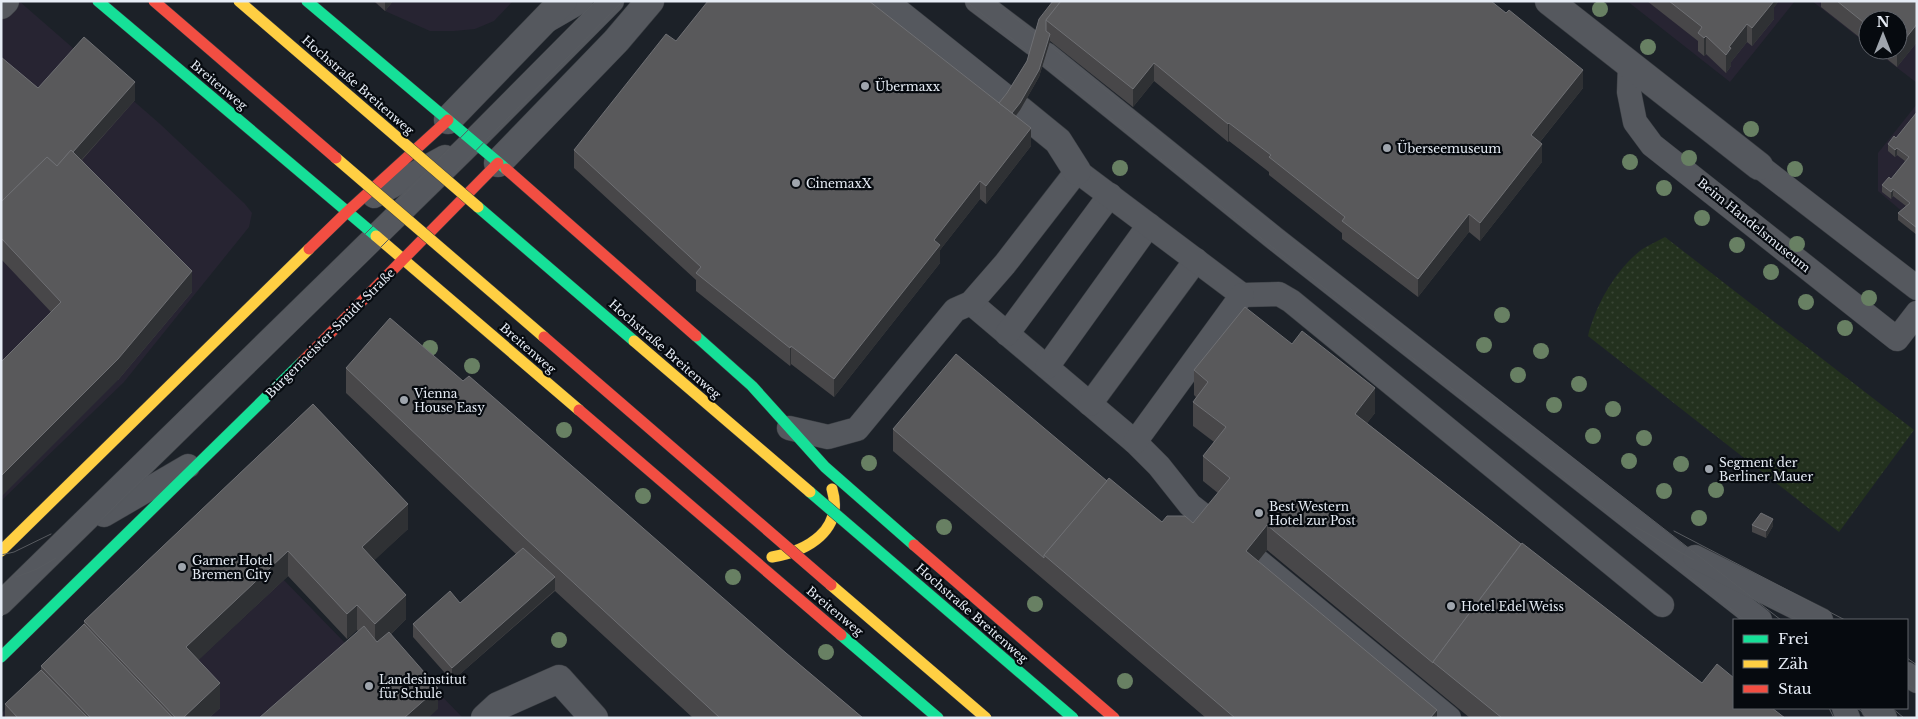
<svg xmlns="http://www.w3.org/2000/svg" width="1918" height="719" font-family="'Libre Baskerville',serif">
  <style>
    .commercial { fill: #272432 }
    .grass { fill: url(#grass-dots) }
    .lines { fill: none; stroke-linecap: round; stroke-linejoin: round }
    .lane-casing { stroke: #383c41; stroke-width: 25 }
    .street-casing { stroke: #383c41; stroke-width: 29 }
    .fast-casing { stroke: #383c41; stroke-width: 12 }
    .slow-casing { stroke: #383c41; stroke-width: 12 }
    .jam-casing { stroke: #383c41; stroke-width: 12 }
    .lane { stroke: #55585e; stroke-width: 24 }
    .street { stroke: #55585e; stroke-width: 28 }
    .fast { stroke: #16e098; stroke-width: 11 }
    .slow { stroke: #ffcf43; stroke-width: 11 }
    .jam { stroke: #f24e42; stroke-width: 11 }
    .tram { stroke: #585b60; stroke-width: 1 }
    .fast-bridge-casing { stroke: #383c41; stroke-width: 12; stroke-linecap: butt }
    .slow-bridge-casing { stroke: #383c41; stroke-width: 12; stroke-linecap: butt }
    .jam-bridge-casing { stroke: #383c41; stroke-width: 12; stroke-linecap: butt }
    .fast-bridge { stroke: #16e098; stroke-width: 11 }
    .slow-bridge { stroke: #ffcf43; stroke-width: 11 }
    .jam-bridge { stroke: #f24e42; stroke-width: 11 }
    .tree { fill: #688063 }
    .wall { fill: #484749 }
    .shaded-wall { fill: #2f3134 }
    .building { fill: #59595b; stroke: #6f7074 }
    .poi-dot { fill: #9fa5ad; stroke: #060a0f; stroke-width: 2 }
    .labels { text-anchor: middle; dominant-baseline: central; stroke-width: 4.5; stroke-linejoin: round; paint-order: stroke }
    .street-label { font-size: 12px; fill: #e6ecf5; stroke: #060a0f }
    .poi-label { font-size: 12px; fill: #e6ecf5; stroke: #060a0f; text-anchor: start }
  </style>
  <defs>
    <pattern id="grass-dots" width="8" height="8" patternUnits="userSpaceOnUse" patternTransform="scale(1.25)"><rect width="8" height="8" fill="#23311e"/><path d="M2 2h.1M6 6h.1" fill="none" stroke="#384534" stroke-width="1.8" stroke-linecap="round"/></pattern>
  </defs>
  <rect width="100%" height="100%" fill="#1c2128"/>
  <g class="commercial">
    <path d="M1,1H19L160,124L245,204L252,213L249,227L124,382L1,501Z"/>
    <path d="M373,1H513L494,21L475,29L454,31H430L385,11Z"/>
    <path d="M1627,1H1795L1730,82Z"/>
    <path d="M1812,1H1917V83L1874,50H1898V20H1868V45Z"/>
    <path d="M1917,104V224L1878,191V153Z"/>
    <path d="M213,507L346,644L370,622L463,718H1V714L77,633Z"/>
  </g>
  <path class="grass" d="M1665,237L1914,430L1839,532L1588,336C1596,304 1615,271 1641,250C1648,245 1658,241 1665,237Z"/>
  <g class="lines">
    <g class="lane-casing">
      <g id="lane">
        <path d="M977,1L1034,44"/>
        <path d="M548,20L581,1"/>
        <path d="M1046,54L1274,238L1760,620"/>
        <path d="M1630,65L1629,92L1635,122L1652,145L1897,339L1917,313"/>
        <path d="M1759,166L1917,288"/>
        <path d="M374,196L445,157"/>
        <path d="M971,303L1135,442L1159,466L1190,505L1213,523"/>
        <path d="M1007,334L1110,195"/>
        <path d="M1047,367L1149,225"/>
        <path d="M1090,404L1196,260"/>
        <path d="M789,428L828,437L857,429L955,310L971,303L1005,264L1077,171L1242,295L1279,294L1291,301L1662,605"/>
        <path d="M1135,442L1242,295"/>
        <path d="M104,515L188,466"/>
        <path d="M1695,557L1821,620"/>
        <path d="M1258,561L1449,718"/>
        <path d="M1,603L473,141L612,1"/>
        <path d="M1907,674L1917,681"/>
        <path d="M1844,708L1848,718"/>
        <path d="M1873,708L1885,718"/>
      </g>
    </g>
    <g class="street-casing">
      <g id="street">
        <path d="M883,1L1007,100"/>
        <path d="M1549,1L1759,166"/>
        <path d="M1,5L5,1"/>
        <path d="M1020,110L1058,141L1077,171"/>
        <path d="M448,120L563,1"/>
        <path d="M498,163L616,41L650,1"/>
        <path d="M485,718L498,706L559,679L594,718"/>
      </g>
    </g>
    <g class="fast-casing">
      <g id="fast">
        <path d="M98,1L376,236"/>
        <path d="M307,1L506,169"/>
        <path d="M696,336L752,386L825,467L914,545"/>
        <path d="M841,635L938,718"/>
        <path d="M1,657L302,362"/>
      </g>
    </g>
    <g class="slow-casing">
      <g id="slow">
        <path d="M376,236L579,410"/>
        <path d="M1,551L309,249"/>
        <path d="M772,557C808,551 844,530 832,489"/>
      </g>
    </g>
    <g class="jam-casing">
      <g id="jam">
        <path d="M506,169L696,336"/>
        <path d="M309,249L347,212L448,120"/>
        <path d="M302,362L498,163"/>
        <path d="M579,410L841,635"/>
        <path d="M914,545L1114,718"/>
      </g>
    </g>
    <use href="#lane" class="lane"/>
    <use href="#street" class="street"/>
    <use href="#fast" class="fast"/>
    <use href="#slow" class="slow"/>
    <use href="#jam" class="jam"/>
    <g class="tram">
      <path d="M966,1L1031,54"/>
      <path d="M994,1L1036,35"/>
      <path d="M1049,45L1279,229L1781,620"/>
      <path d="M1043,63L1152,152L1745,620"/>
      <path d="M1636,527L1694,560"/>
      <path d="M1674,531L1845,620"/>
      <path d="M1,555L14,552L51,534"/>
      <path d="M16,577L37,569L56,558"/>
      <path d="M1,588L368,231L596,1"/>
      <path d="M1768,603L1799,620"/>
      <path d="M1,617L384,244L623,1"/>
      <path d="M1907,658L1917,665"/>
      <path d="M1907,684L1917,691"/>
      <path d="M1829,708L1834,718"/>
      <path d="M1857,708L1870,718"/>
      <path d="M1892,708L1904,718"/>
    </g>
    <g class="fast-bridge-casing">
      <g id="fast-bridge">
        <path d="M478,207L634,341"/>
        <path d="M810,492L1073,718"/>
      </g>
    </g>
    <g class="slow-bridge-casing">
      <g id="slow-bridge">
        <path d="M239,1L478,207"/>
        <path d="M336,158L544,337"/>
        <path d="M634,341L810,492"/>
        <path d="M831,585L986,718"/>
      </g>
    </g>
    <g class="jam-bridge-casing">
      <g id="jam-bridge">
        <path d="M154,1L336,158"/>
        <path d="M544,337L831,585"/>
      </g>
    </g>
    <use href="#fast-bridge" class="fast-bridge"/>
    <use href="#slow-bridge" class="slow-bridge"/>
    <use href="#jam-bridge" class="jam-bridge"/>
  </g>
  <g class="tree">
    <circle cx="1600" cy="9" r="8"/>
    <circle cx="1648" cy="47" r="8"/>
    <circle cx="1751" cy="129" r="8"/>
    <circle cx="1689" cy="158" r="8"/>
    <circle cx="1630" cy="162" r="8"/>
    <circle cx="1120" cy="168" r="8"/>
    <circle cx="1795" cy="169" r="8"/>
    <circle cx="1664" cy="188" r="8"/>
    <circle cx="1702" cy="218" r="8"/>
    <circle cx="1797" cy="244" r="8"/>
    <circle cx="1737" cy="245" r="8"/>
    <circle cx="1771" cy="272" r="8"/>
    <circle cx="1869" cy="298" r="8"/>
    <circle cx="1806" cy="302" r="8"/>
    <circle cx="1502" cy="315" r="8"/>
    <circle cx="1845" cy="328" r="8"/>
    <circle cx="1484" cy="345" r="8"/>
    <circle cx="430" cy="348" r="8"/>
    <circle cx="1541" cy="351" r="8"/>
    <circle cx="472" cy="366" r="8"/>
    <circle cx="1518" cy="375" r="8"/>
    <circle cx="1579" cy="384" r="8"/>
    <circle cx="1554" cy="405" r="8"/>
    <circle cx="1613" cy="409" r="8"/>
    <circle cx="564" cy="430" r="8"/>
    <circle cx="1593" cy="436" r="8"/>
    <circle cx="1644" cy="438" r="8"/>
    <circle cx="1629" cy="461" r="8"/>
    <circle cx="869" cy="463" r="8"/>
    <circle cx="1681" cy="464" r="8"/>
    <circle cx="1716" cy="490" r="8"/>
    <circle cx="1664" cy="491" r="8"/>
    <circle cx="643" cy="496" r="8"/>
    <circle cx="1699" cy="518" r="8"/>
    <circle cx="944" cy="527" r="8"/>
    <circle cx="733" cy="577" r="8"/>
    <circle cx="1035" cy="604" r="8"/>
    <circle cx="559" cy="640" r="8"/>
    <circle cx="826" cy="652" r="8"/>
    <circle cx="1125" cy="681" r="8"/>
  </g>
  <g class="wall">
    <path d="M374,1H393L385,11Z"/>
    <path d="M1052,1H1491L1583,88L1540,142L1542,162L1480,241L1469,232L1418,297L1342,239V233L1269,175V172L1229,141L1228,142L1154,81L1133,107L1050,41L1039,77L1020,110L1016,116L1031,146L986,204L980,199L940,250V263L834,397L791,364L790,366L696,291V280L574,168V150L676,41L999,103L1007,93L1027,61L1053,2Z"/>
    <path d="M1647,1H1779L1774,7V19L1752,46L1747,42L1731,62V66L1726,73L1706,54L1704,56L1698,51V41Z"/>
    <path d="M1821,1H1917V42L1897,67L1876,50H1898L1868,20V44L1821,7Z"/>
    <path d="M1,57L38,88L135,100L82,160L192,292L118,380L51,312L1,259Z"/>
    <path d="M1917,112V235L1898,220V213L1906,206L1893,196L1891,199L1882,192V185L1891,179L1905,161L1897,155L1895,157L1888,151V144L1896,138Z"/>
    <path d="M346,368L463,381L863,718H693L555,591L452,681L413,637V624L460,603L516,554L346,393Z"/>
    <path d="M1194,370L1375,413L1367,423L1521,544L1702,683L1785,718H1470L1267,550L1258,561L1438,718H1206L893,451V429L1107,481L1162,522L1193,523L1218,493L1203,481V456L1214,442L1193,426V402L1196,397L1194,395Z"/>
    <path d="M313,404L408,529L374,560L406,619L391,634L438,709L357,630L347,639L288,576L198,660L220,708L209,718H5V704L41,670V666L84,624V621Z"/>
    <path d="M1752,525L1773,526L1766,538L1752,532Z"/>
  </g>
  <g class="shaded-wall">
    <path d="M385,1H393L385,11Z"/>
    <path d="M1769,1H1779L1774,7V19L1752,46V28Z"/>
    <path d="M1747,24V42L1731,62V66L1726,73V55L1729,47Z"/>
    <path d="M1917,24V42L1897,67V50H1898V48Z"/>
    <path d="M1050,34V41L1039,77L1020,110L1007,127V120Z"/>
    <path d="M1706,36V54L1704,56V38Z"/>
    <path d="M1154,63V81L1133,107V89Z"/>
    <path d="M1583,70V88L1531,153V135Z"/>
    <path d="M135,82V100L57,187V169Z"/>
    <path d="M1229,123V141L1228,142V124Z"/>
    <path d="M1031,128V146L986,204V186Z"/>
    <path d="M1542,144V162L1480,241V223Z"/>
    <path d="M1897,148V155L1895,157V150Z"/>
    <path d="M980,181V199L940,250V263L834,397V379L934,240Z"/>
    <path d="M1893,189V196L1891,199V192Z"/>
    <path d="M1469,214V232L1418,297V279Z"/>
    <path d="M192,271V292L118,380L1,497V476Z"/>
    <path d="M791,346V364L790,366V348Z"/>
    <path d="M1375,388V413L1355,438V414Z"/>
    <path d="M408,504V529L362,572V547Z"/>
    <path d="M1773,519V526L1766,538V531Z"/>
    <path d="M1267,525V550L1246,576V551Z"/>
    <path d="M288,551V576L186,672V647Z"/>
    <path d="M555,577V590L452,681V668Z"/>
    <path d="M406,595V619L375,649V624Z"/>
    <path d="M357,605V630L347,639V614Z"/>
    <path d="M220,683V708L209,718H183Z"/>
    <path d="M438,688V709L428,718H404Z"/>
    <path d="M1437,710V718H1430Z"/>
  </g>
  <g class="building">
    <path d="M708,1H869L1031,128L986,186L980,181L934,240L940,245L834,379L791,346L790,348L696,273L701,267L574,150L666,34L676,41Z"/>
    <path d="M1053,1H1061L1046,20V31L1050,34L1039,70L1020,103L1012,113L999,103L1007,93L1027,61L1039,19Z"/>
    <path d="M1061,1H1491L1506,13L1509,10L1583,70L1531,135L1542,144L1480,223L1469,214L1418,279L1342,221L1345,217L1269,157L1271,155L1229,123L1228,124L1154,63L1133,89L1046,20Z"/>
    <path d="M1669,1H1774L1752,28L1747,24L1729,47L1731,48L1726,55L1706,36L1704,38L1698,33L1702,27Z"/>
    <path d="M1837,1H1917V24L1898,48V20H1868V26Z"/>
    <path d="M84,37L135,82L73,152L71,150L57,166L47,157L1,202V57L38,88Z"/>
    <path d="M1917,112V228L1898,213L1910,203L1893,189L1891,192L1882,185L1889,177L1891,179L1909,157L1897,148L1895,150L1888,144L1894,136L1896,138Z"/>
    <path d="M71,150L192,271L118,359L1,476V362L61,302L1,238V202L47,157L57,166Z"/>
    <path d="M1245,307L1292,344L1302,331L1375,388L1355,414L1521,544L1433,662V663L1267,525L1246,551L1437,710L1430,718H1235L1044,555L1109,478L1162,522L1167,516H1185L1193,523L1230,478L1203,456L1226,427L1193,402L1208,382L1194,370Z"/>
    <path d="M390,318L463,381L469,376L786,653L863,718H720L523,536L346,368Z"/>
    <path d="M956,354L1107,481L1044,555V558L893,429Z"/>
    <path d="M313,404L408,504L362,547L406,595L375,624L357,605L347,614L288,551L186,647L220,683L183,718H176L84,621Z"/>
    <path d="M1761,513L1773,519L1766,531L1752,525Z"/>
    <path d="M1522,543L1702,683L1717,664L1734,678V708H1772L1785,718H1502L1433,662Z"/>
    <path d="M523,548L555,577L452,668L413,624L450,591L460,603Z"/>
    <path d="M84,624L173,718H91L41,666Z"/>
    <path d="M364,626L377,642L389,632L438,688L404,718H259Z"/>
    <path d="M41,670L88,718H18L5,704Z"/>
  </g>
  <g class="poi-dot">
    <circle cx="865" cy="86" r="5"/>
    <circle cx="1387" cy="148" r="5"/>
    <circle cx="796" cy="183" r="5"/>
    <circle cx="404" cy="400" r="5"/>
    <circle cx="1709" cy="469" r="5"/>
    <circle cx="1259" cy="513" r="5"/>
    <circle cx="182" cy="567" r="5"/>
    <circle cx="1451" cy="606" r="5"/>
    <circle cx="369" cy="686" r="5"/>
  </g>
  <g class="labels">
    <g class="street-label">
      <text transform="translate(219 85) rotate(40)">Breitenweg</text>
      <text transform="translate(358 85) rotate(41)">Hochstraße Breitenweg</text>
      <text transform="translate(1754 225) rotate(39)">Beim Handelsmuseum</text>
      <text transform="translate(330 333) rotate(-45)">Bürgermeister-Smidt-Straße</text>
      <text transform="translate(528 348) rotate(41)">Breitenweg</text>
      <text transform="translate(665 349) rotate(41)">Hochstraße Breitenweg</text>
      <text transform="translate(835 611) rotate(40)">Breitenweg</text>
      <text transform="translate(972 613) rotate(41)">Hochstraße Breitenweg</text>
    </g>
    <g class="poi-label">
      <text x="875" y="86">Übermaxx</text>
      <text x="1397" y="148">Überseemuseum</text>
      <text x="806" y="183">CinemaxX</text>
      <text x="414" y="393">Vienna<tspan x="414" dy="14">House Easy</tspan></text>
      <text x="1719" y="462">Segment der<tspan x="1719" dy="14">Berliner Mauer</tspan></text>
      <text x="1269" y="506">Best Western<tspan x="1269" dy="14">Hotel zur Post</tspan></text>
      <text x="192" y="560">Garner Hotel<tspan x="192" dy="14">Bremen City</tspan></text>
      <text x="1461" y="606">Hotel Edel Weiss</text>
      <text x="379" y="679">Landesinstitut<tspan x="379" dy="14">für Schule</tspan></text>
    </g>
  </g>
  <rect width="1918" height="719" fill="none" stroke="#e6ecf5" stroke-width="5"/>
  <rect x="1733" y="619" width="175" height="90" fill="#060a0f" stroke="#60646b"/>
  <rect x="1743" y="635" width="25" height="8" fill="#16e098" stroke="#60646b"/>
  <text x="1778" y="644" font-size="15" fill="#e6ecf5">Frei</text>
  <rect x="1743" y="660" width="25" height="8" fill="#ffcf43" stroke="#60646b"/>
  <text x="1778" y="669" font-size="15" fill="#e6ecf5">Zäh</text>
  <rect x="1743" y="685" width="25" height="8" fill="#f24e42" stroke="#60646b"/>
  <text x="1778" y="694" font-size="15" fill="#e6ecf5">Stau</text>
  <g transform="translate(1883 35)"><circle r="24" fill="#060a0f" stroke="#60646b"/>
  <path d="M0-4L9 19L0 12L-9 19Z" fill="#9fa5ad"/>
  <text y="-8" font-size="14" font-weight="bold" text-anchor="middle" fill="#e6ecf5">N</text>
  </g>
</svg>
